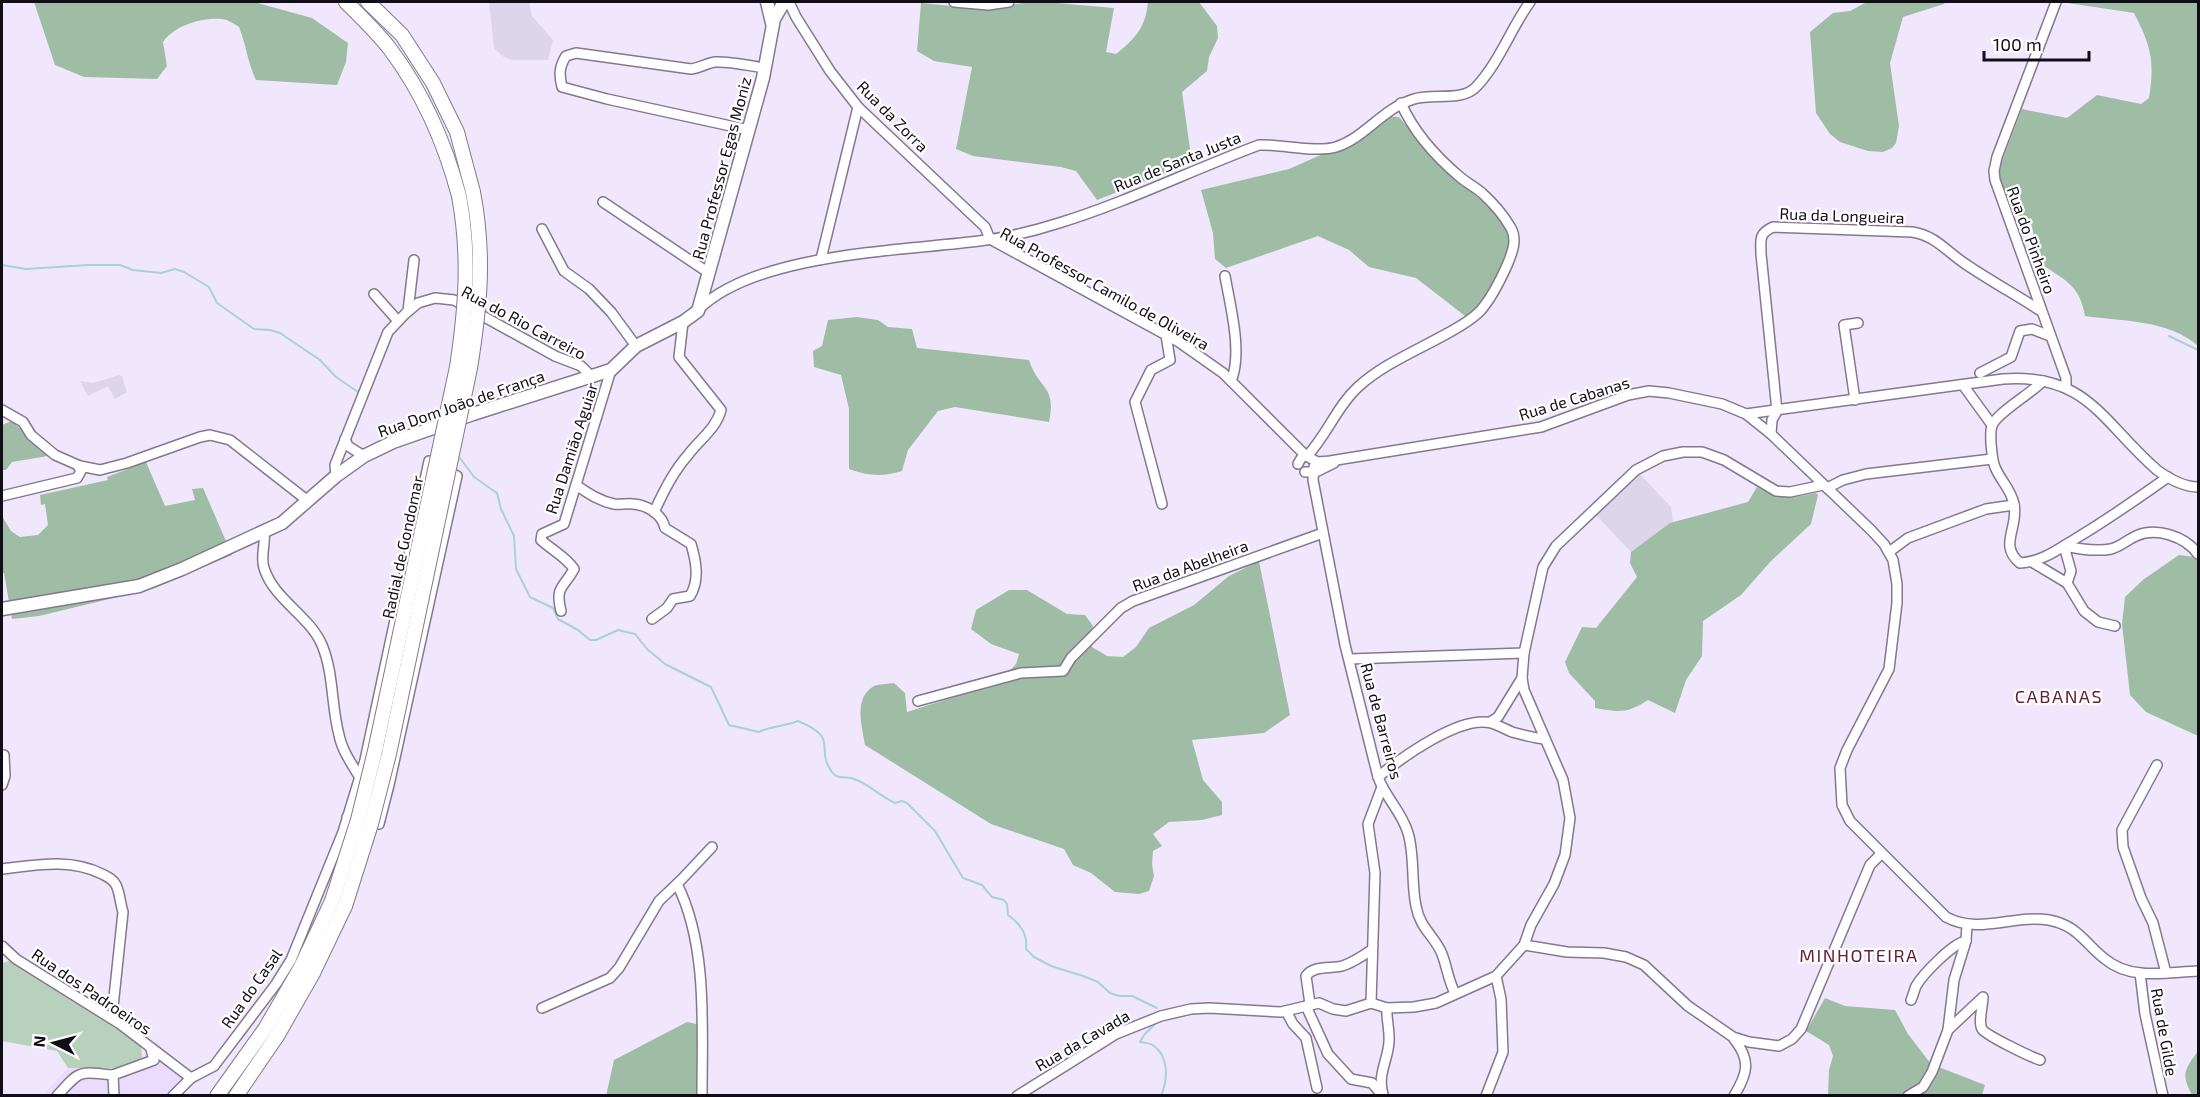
<svg xmlns="http://www.w3.org/2000/svg" width="2200" height="1097" font-family="'Exo 2',sans-serif">
  <style>
    .built { fill: #ebdbfd }
    .education { fill: #ddd6eb }
    .green { fill: #b8d1bc }
    .forest { fill: #9fbda5 }
    .lines { fill: none; stroke-linecap: round; stroke-linejoin: round }
    .stream { stroke: #a7d3d3; stroke-width: 2 }
    .minor-casing { stroke: #837890; stroke-width: 12 }
    .major-casing { stroke: #837890; stroke-width: 15 }
    .highway-casing { stroke: #837890; stroke-width: 16 }
    .minor { stroke: #fff; stroke-width: 9 }
    .major { stroke: #fff; stroke-width: 12 }
    .highway { stroke: #fff; stroke-width: 14 }
    .highway-bridge-casing { stroke: #837890; stroke-width: 16; stroke-linecap: butt }
    .highway-bridge { stroke: #fff; stroke-width: 14 }
    .labels { text-anchor: middle; dominant-baseline: central; stroke-width: 4.5; stroke-linejoin: round; paint-order: stroke }
    .street-label { font-size: 16px; fill: #110d16; stroke: #fff }
    .neighbourhood-label { font-size: 18px; letter-spacing: 1.5px; fill: #641f32; stroke: #fff }
  </style>
  <rect width="100%" height="100%" fill="#f1e7fd"/>
  <path class="built" d="M156,1041L191,1078L176,1095L42,1096L68,1068L121,1067L137,1063Z"/>
  <g class="education">
    <path d="M489,2H529L532,16L553,40L548,60H511L502,56L494,48Z"/>
    <path d="M119,375L122,376L127,392L115,399L108,386L88,396L80,381L93,383Z"/>
    <path d="M1639,473L1671,507L1673,523L1631,552L1595,514Z"/>
  </g>
  <path class="green" d="M9,961L134,1040L141,1045L142,1058C129,1072 87,1068 68,1068L57,1051L2,1041V963Z"/>
  <g class="forest">
    <path d="M34,2H254L312,18L348,43L346,62L337,85L256,80C248,64 246,44 239,27C236,25 231,22 227,20C207,15 174,25 163,42L167,66L157,79L84,77L55,65Z"/>
    <path d="M1148,2H1199L1217,26L1218,38L1209,57L1207,71L1182,92L1192,163L1097,200L1076,171L1061,167L973,156L956,149L972,67L934,61L917,51L921,3L982,9L1023,3H1057L1114,8L1106,52L1116,54C1135,39 1146,27 1148,2Z"/>
    <path d="M1867,2H1945L1944,4L1903,17L1890,63L1899,126L1896,143L1892,148L1883,152L1868,151L1840,142L1830,134L1816,113L1810,32L1833,13L1850,11Z"/>
    <path d="M2061,2H2198V346C2170,320 2121,321 2085,316C2080,285 2064,279 2039,263L2032,226L2026,217L2015,215L2003,194L1999,169L2022,109L2067,118L2097,95L2141,104L2149,98C2155,61 2151,46 2134,13Z"/>
    <path d="M1385,116L1399,117L1438,163L1490,208L1509,230L1510,246L1479,314L1469,319L1416,278L1369,267L1349,250L1318,236L1226,268L1215,259L1213,233L1201,190L1289,169L1334,149Z"/>
    <path d="M857,317L878,320L888,327L912,329L917,348L1029,360C1038,389 1057,385 1049,422L955,407L938,411L908,450L902,471C882,477 868,476 849,469V409L841,375L814,367L813,351L822,346L828,320Z"/>
    <path d="M12,421L48,456L12,462L6,470H2V425Z"/>
    <path d="M146,462L165,506L195,500L192,489L203,488L232,555L155,588L39,616L12,619L4,573H2V516L11,531L20,537L38,535L48,525L45,504L41,505L40,495L108,480L107,477Z"/>
    <path d="M1757,487C1780,500 1792,498 1816,493L1818,495L1811,524L1771,561L1741,595L1703,621L1702,656L1686,680L1675,713L1648,700C1627,714 1619,712 1595,708V701L1569,673L1565,662L1582,627L1596,628L1637,577L1630,563L1631,552L1670,523L1748,502Z"/>
    <path d="M2179,555L2196,557L2198,563V736L2146,712L2130,695L2122,624L2125,597L2144,579Z"/>
    <path d="M1259,561L1290,715L1264,733L1192,740L1203,780L1222,802V815L1202,820L1169,822L1153,834L1162,846L1153,851L1152,864L1154,876L1149,891L1139,894L1115,892L1091,873L1073,865L1064,849L991,824L865,745C862,726 853,698 874,686C879,684 888,684 894,683L905,693L907,712L998,683L1016,664L1019,654L991,644L971,629L976,610L1009,590H1027L1067,614L1085,615L1093,626L1090,637L1092,647L1107,656L1123,657L1136,647L1149,628L1194,605L1229,576Z"/>
    <path d="M1825,998L1845,1006L1895,1010L1908,1034L1931,1064L1985,1085L1982,1095H1828L1829,1070L1833,1056L1829,1045L1806,1031Z"/>
    <path d="M687,1022L701,1025L696,1095L606,1096L614,1060Z"/>
    <path d="M2198,1051V1095H2192C2181,1074 2184,1070 2198,1051Z"/>
  </g>
  <g class="lines">
    <g class="stream">
      <path d="M2,265L26,269L88,265H120L133,270L161,273L175,269L184,272L209,287L217,303L254,329L270,330L280,333L320,360L336,377L358,392"/>
      <path d="M2169,336L2198,350"/>
      <path d="M460,458L474,477L497,493L501,509L514,536L516,569L530,597L553,608L558,619L578,630L590,640H596L618,630L635,634L647,649L665,664L711,687L729,725L759,732C767,727 786,726 798,721C841,739 814,747 832,772C837,780 847,776 854,779C869,784 881,797 895,803L902,801L907,803L935,831L963,878L982,885L992,897L1004,900L1007,904L1008,915C1019,923 1028,933 1026,949L1034,957L1051,966L1083,976L1098,982L1110,993L1119,996H1132L1157,1008"/>
      <path d="M1155,1024L1144,1035L1140,1042C1145,1043 1151,1043 1154,1046C1169,1057 1168,1079 1161,1096"/>
    </g>
    <g class="minor-casing">
      <g id="minor">
        <path d="M789,2L796,17L830,71L858,107L985,227L990,239"/>
        <path d="M954,2L988,5L1009,2"/>
        <path d="M2056,2L1997,157L1994,171L1995,180L2066,378V387"/>
        <path d="M749,130L607,99L562,87C559,75 559,67 566,56L576,53L691,69C700,68 707,63 715,62C731,61 749,66 765,68"/>
        <path d="M603,202L709,273"/>
        <path d="M542,229L564,271L589,289L611,312L636,346"/>
        <path d="M990,239L1179,342L1223,373L1306,456"/>
        <path d="M821,259L858,107"/>
        <path d="M1225,276C1230,305 1243,353 1231,381"/>
        <path d="M374,294L398,321"/>
        <path d="M699,309C757,253 901,251 979,241C1005,238 1034,231 1059,223C1127,202 1192,170 1259,145C1281,144 1316,153 1336,147C1366,137 1383,108 1414,99C1433,93 1462,102 1476,87C1499,63 1511,28 1530,2"/>
        <path d="M408,311L414,260"/>
        <path d="M1980,373L2011,357L2020,331L2032,329L2050,336"/>
        <path d="M2043,381C2032,393 1995,414 1992,426C1990,431 1991,439 1991,444C1992,452 1992,460 1995,467C2000,480 2011,489 2014,504C2019,528 1998,545 2020,563C2041,562 2057,550 2075,539C2107,520 2137,499 2168,477"/>
        <path d="M1963,385L1992,425"/>
        <path d="M1855,400L1844,325L1858,323"/>
        <path d="M2,410L23,422L31,435L55,455L80,466L100,470L127,463L200,437L210,435L230,440L308,501"/>
        <path d="M1746,414L2003,379C2087,373 2102,422 2157,470C2168,478 2184,487 2198,487"/>
        <path d="M1771,434L1772,420L1777,411L1761,254C1761,240 1758,234 1773,227L1912,232C1936,236 1945,250 1964,263C1989,280 2016,295 2041,311"/>
        <path d="M345,439L348,446L364,456"/>
        <path d="M1307,456C1327,435 1337,406 1358,387C1383,364 1418,350 1448,333C1459,327 1472,320 1481,310C1493,296 1501,279 1508,263C1513,251 1517,239 1511,228C1504,216 1492,202 1482,193C1475,187 1467,183 1460,177C1435,156 1414,133 1401,103"/>
        <path d="M1298,464C1305,448 1310,461 1319,462C1321,462 1328,461 1330,461L1541,427L1628,395L1649,391L1669,393L1722,404L1746,414L1771,434L1871,530L1884,544L1893,560L1897,584V603L1889,669L1847,750L1840,768L1842,805L1850,821L1946,917C1979,935 2014,914 2049,920C2079,926 2084,943 2105,959C2131,981 2168,972 2198,971"/>
        <path d="M1314,467L1313,480L1345,645L1378,777C1385,797 1402,812 1408,833C1415,856 1411,883 1416,906C1420,929 1435,936 1442,954C1447,967 1448,980 1455,993"/>
        <path d="M1305,472H1316L1334,463"/>
        <path d="M336,476L335,465L388,332L405,314L418,303L435,298L454,300L555,356L581,366L592,377"/>
        <path d="M576,485C588,493 599,501 614,504C620,505 627,503 633,504C647,505 662,514 665,528L691,544C696,561 700,580 690,596L673,599L667,608L652,619"/>
        <path d="M1827,488L1843,480L1866,474L1992,459"/>
        <path d="M2,496L77,478L81,471L78,466"/>
        <path d="M1162,504L1135,402L1151,370L1170,360L1166,335"/>
        <path d="M654,512C664,491 673,472 688,455C699,440 716,429 721,410L679,357L683,322"/>
        <path d="M264,532C266,544 260,556 264,568C274,600 309,615 322,645C334,674 331,705 339,735C342,750 351,763 359,776"/>
        <path d="M2064,546C2079,549 2096,552 2111,549C2120,547 2127,540 2136,536C2156,527 2185,536 2198,554"/>
        <path d="M2064,546L2071,571L2067,583"/>
        <path d="M1889,552L1908,538L1986,509L2014,505"/>
        <path d="M2032,562L2067,583L2084,611L2098,622L2115,626"/>
        <path d="M561,611C555,586 563,589 574,569C566,557 552,550 541,540L542,534L564,524L611,370"/>
        <path d="M1350,659L1524,653"/>
        <path d="M918,701L1021,673L1063,671L1071,658L1121,608L1133,601L1323,533"/>
        <path d="M1490,722L1498,717L1522,678"/>
        <path d="M2157,765L2122,830L2123,847L2141,898L2153,923L2166,973"/>
        <path d="M1378,777C1401,758 1460,715 1491,723C1498,725 1505,729 1512,732C1523,735 1534,738 1545,739"/>
        <path d="M2,785L5,776L4,755"/>
        <path d="M2,869C36,865 70,858 102,874C108,877 113,879 116,885C120,893 120,903 123,912L113,1007"/>
        <path d="M677,884C708,945 702,1029 702,1096"/>
        <path d="M1524,945L1567,952L1604,953L1626,957L1644,965L1688,1006L1733,1037L1749,1042L1779,1046L1792,1039L1801,1029L1870,865L1881,854"/>
        <path d="M2,946L16,959L120,1024L191,1078L173,1096"/>
        <path d="M2140,973L2145,1014L2163,1096"/>
        <path d="M1911,1000C1913,996 1914,991 1916,986C1923,974 1953,943 1966,941"/>
        <path d="M1371,1003L1375,873L1368,824L1382,787"/>
        <path d="M1310,1004L1306,976C1314,965 1330,969 1342,966C1353,963 1363,955 1372,950"/>
        <path d="M1306,1006L1328,1054L1351,1079L1372,1083L1383,1096"/>
        <path d="M542,1008L610,978L619,968L659,901L682,879L712,847"/>
        <path d="M1286,1011L1293,1024L1306,1038L1317,1088"/>
        <path d="M1948,1030L1983,997C1983,1005 1978,1022 1982,1029C1985,1035 2031,1057 2040,1060"/>
        <path d="M1734,1039C1751,1060 1748,1073 1734,1096"/>
        <path d="M113,1075L154,1060L151,1049"/>
        <path d="M113,1075L114,1096"/>
        <path d="M191,1078L214,1066L276,984L291,960L343,832L365,760L429,461L457,476L389,785L379,824L347,817"/>
        <path d="M1383,1094C1377,1075 1388,1060 1389,1042C1390,1030 1386,1019 1387,1008"/>
        <path d="M57,1096C81,1069 78,1072 113,1075"/>
        <path d="M1017,1096L1116,1034L1161,1016L1191,1009L1209,1008L1281,1012L1319,1003L1333,1009L1346,1011L1371,1003L1387,1008L1414,1007L1436,1003L1496,976L1524,945L1531,925L1554,884L1565,855L1570,818L1563,780L1524,690L1522,678L1524,653L1543,567L1556,546L1636,470L1663,456L1683,452H1702L1724,460L1776,491L1790,492L1823,485"/>
        <path d="M1486,1096L1503,1052L1501,999L1496,976"/>
        <path d="M1908,1096L1923,1087L1932,1072L1948,1030L1954,980L1966,941L1967,925"/>
      </g>
    </g>
    <g class="major-casing">
      <g id="major">
        <path d="M767,2L772,23"/>
        <path d="M2,609L139,586L182,569L282,523L336,476L364,456L393,442L473,414L611,370L636,346L683,322L698,311L763,78L774,19L784,2"/>
      </g>
    </g>
    <g class="highway-casing">
      <g id="highway">
        <path d="M346,2C361,17 377,32 390,49C423,93 445,143 459,196"/>
        <path d="M368,2L402,35L433,83L457,132L473,192"/>
        <path d="M217,1096L265,1029L301,967L332,901"/>
        <path d="M236,1096L277,1036L313,973L345,906"/>
      </g>
    </g>
    <use href="#minor" class="minor"/>
    <use href="#major" class="major"/>
    <use href="#highway" class="highway"/>
    <g class="highway-bridge-casing">
      <g id="highway-bridge">
        <path d="M332,901L358,820L375,751L457,367C466,307 470,256 459,196"/>
        <path d="M345,906L371,824L389,754L470,368C480,307 485,254 473,192"/>
      </g>
    </g>
    <use href="#highway-bridge" class="highway-bridge"/>
  </g>
  <g class="labels">
    <g class="street-label">
      <text transform="translate(893 116) rotate(45)">Rua da Zorra</text>
      <text transform="translate(1177 161) rotate(-22)">Rua de Santa Justa</text>
      <text transform="translate(721 168) rotate(-75)">Rua Professor Egas Moniz</text>
      <text transform="translate(1842 215) rotate(2)">Rua da Longueira</text>
      <text transform="translate(2032 240) rotate(70)">Rua do Pinheiro</text>
      <text transform="translate(1105 288) rotate(29)">Rua Professor Camilo de Oliveira</text>
      <text transform="translate(524 322) rotate(28)">Rua do Rio Carreiro</text>
      <text transform="translate(1574 398) rotate(-17)">Rua de Cabanas</text>
      <text transform="translate(461 403) rotate(-19)">Rua Dom João de França</text>
      <text transform="translate(571 448) rotate(-72)">Rua Damião Aguiar</text>
      <text transform="translate(402 547) rotate(-78)">Radial de Gondomar</text>
      <text transform="translate(1190 565) rotate(-20)">Rua da Abelheira</text>
      <text transform="translate(1382 721) rotate(75)">Rua de Barreiros</text>
      <text transform="translate(251 988) rotate(-55)">Rua do Casal</text>
      <text transform="translate(92 991) rotate(34)">Rua dos Padroeiros</text>
      <text transform="translate(2165 1032) rotate(80)">Rua de Gilde</text>
      <text transform="translate(1082 1040) rotate(-30)">Rua da Cavada</text>
    </g>
    <g class="neighbourhood-label">
      <text x="2059" y="696">CABANAS</text>
      <text x="1859" y="955">MINHOTEIRA</text>
    </g>
  </g>
  <rect width="2200" height="1097" fill="none" stroke="#110d16" stroke-width="6"/>
  <g transform="translate(54 1043) rotate(276)" stroke="#ffffff" stroke-width="4.5" paint-order="stroke">
  <path d="M0-4.5L10 22L0 15L-10 22Z" fill="#110d16"/>
  <text y="-9" font-size="16" font-weight="bold" text-anchor="middle" fill="#110d16">N</text>
  </g>
  <path d="M1984 51v9h105v-9" fill="none" stroke="#110d16" stroke-width="3"/>
  <text x="1993" y="51" font-size="18" fill="#110d16" stroke="#ffffff" stroke-width="4.5" paint-order="stroke">100 m</text>
</svg>
